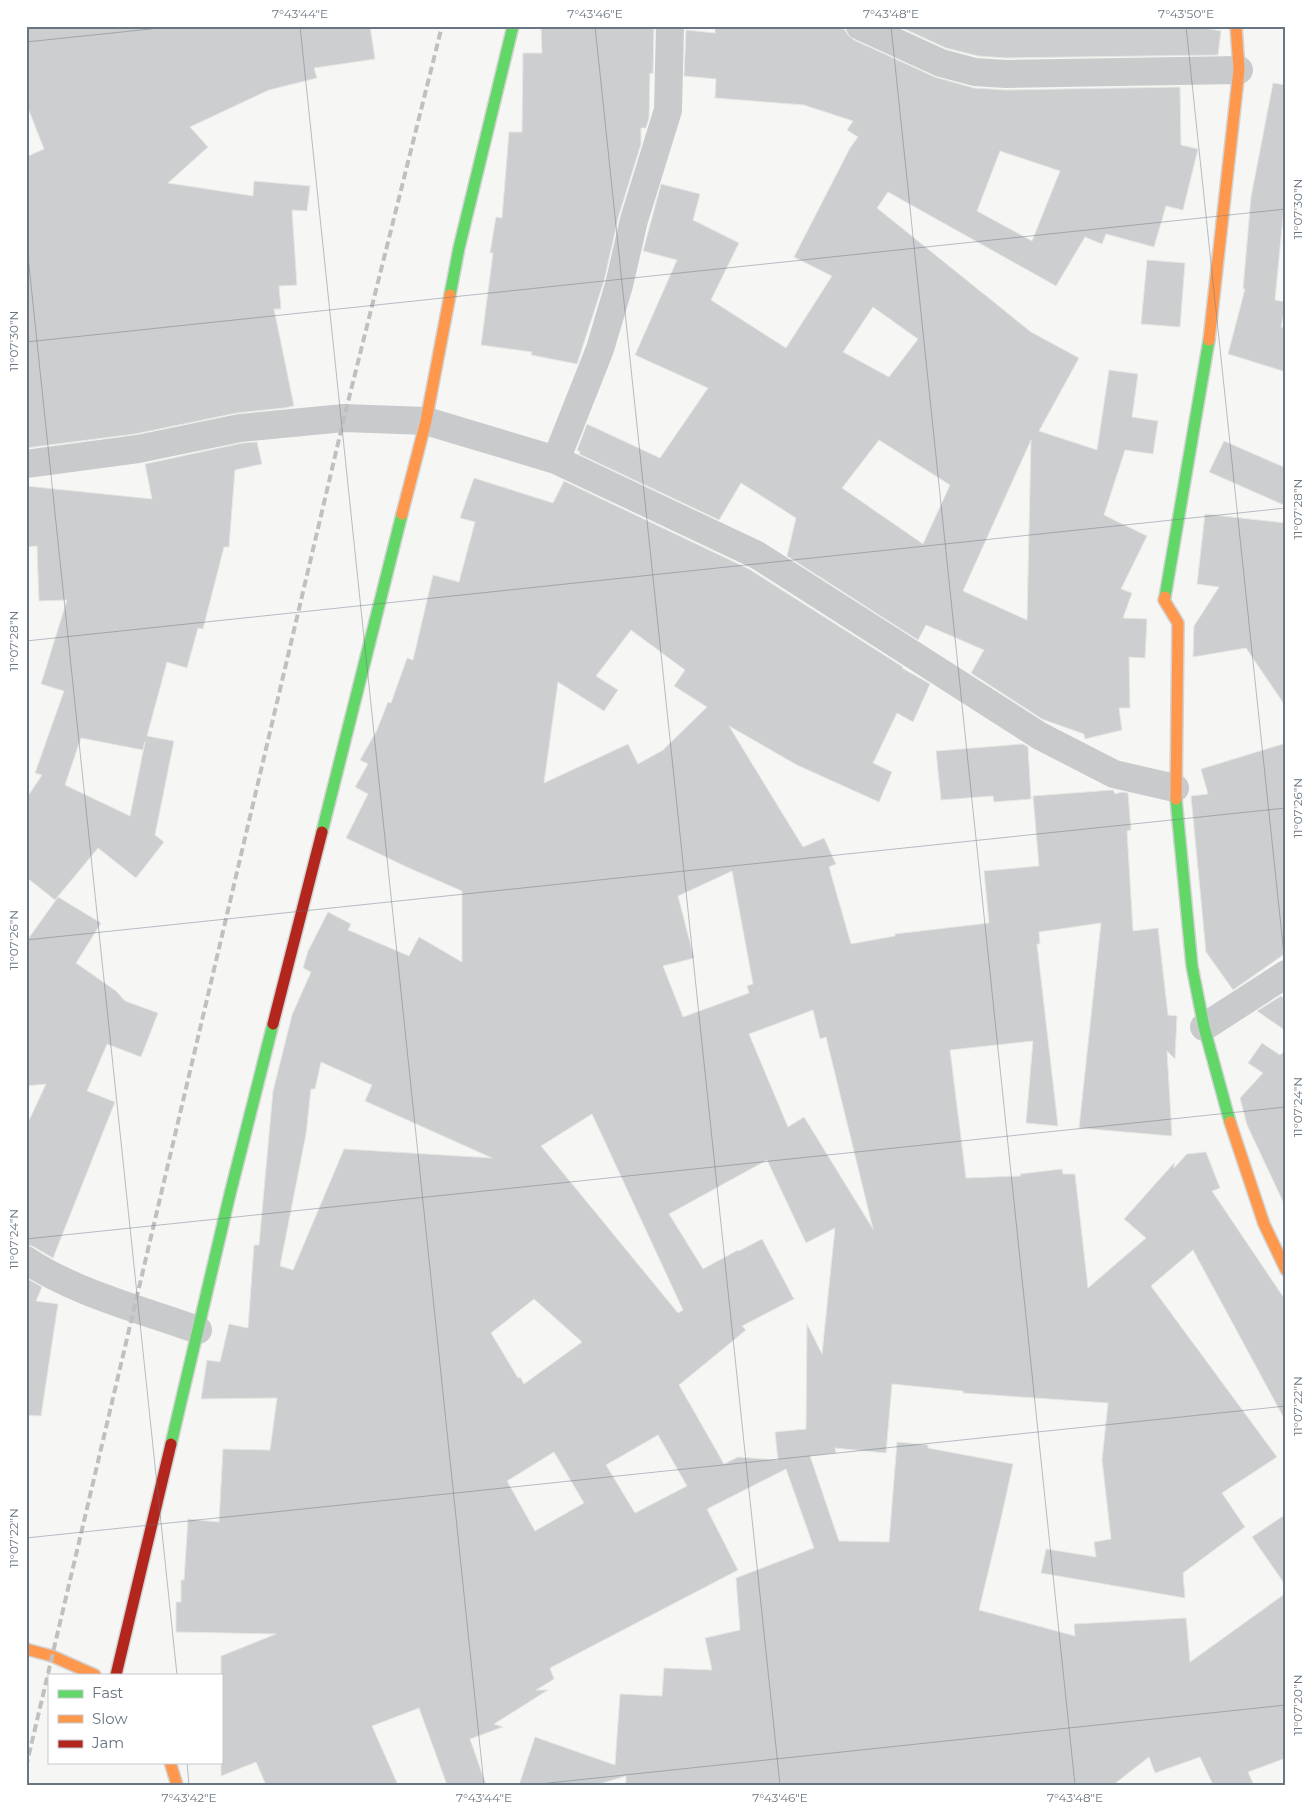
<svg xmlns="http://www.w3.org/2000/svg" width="1312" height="1811" font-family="Montserrat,sans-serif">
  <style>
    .building { fill: #cdcecf; stroke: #e6e6e4; fill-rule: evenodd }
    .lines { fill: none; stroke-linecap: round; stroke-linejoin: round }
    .fast-casing { stroke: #d2d3d3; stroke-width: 14 }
    .slow-casing { stroke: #d2d3d3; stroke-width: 14 }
    .jam-casing { stroke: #d2d3d3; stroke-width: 14 }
    .street { stroke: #c9cacb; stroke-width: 28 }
    .fast { stroke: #63d668; stroke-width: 11 }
    .slow { stroke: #ff974d; stroke-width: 11 }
    .jam { stroke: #b3261e; stroke-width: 11 }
    .rail { stroke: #c0c0c1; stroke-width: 4; stroke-dasharray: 8 4; stroke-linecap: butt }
    .ticks { fill: none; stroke: #697582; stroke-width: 1; stroke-opacity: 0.45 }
    .neatline { fill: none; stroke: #697582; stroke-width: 2 }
    .ticks-label { font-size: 12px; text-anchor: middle; fill: #697582 }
  </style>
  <rect width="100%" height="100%" fill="#f6f6f5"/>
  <g class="building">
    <path d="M26,26H370L375,59L314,68L317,78L269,90L190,127L208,147L168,183L253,196L254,181L310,186L307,211L292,210L297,285L279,286L281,309H274L294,406L284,408L237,413L135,434L26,448V157L44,149L26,103Z"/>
    <path d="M541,26H654L653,74L650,73L649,118L646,128H641V144L619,215L604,281L577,364L531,355L532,352L481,345L493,253H490L496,217L502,218L509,132H522L523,53H542Z"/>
    <path d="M715,26H835L845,30L848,35L854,40L935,77L974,88L1006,90L1180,87L1181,145L1198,149L1183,210L1166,206L1154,247L1106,234L1102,244L1085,237L1056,286L888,192L877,208L1031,332L1079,358L1039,431L1097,450L1109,370L1138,374L1132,417L1158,421L1153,454L1125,450L1104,515L1147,536L1121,589L1132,593L1123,618L1147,619L1145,658L1129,657L1130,708H1119L1122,730L1085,739L1084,734L1042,719L971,673L984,650L926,625L918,640L787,556L796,518L741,483L719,520L579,454L580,452L577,450L587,424L660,458L708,388L635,355L677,260L643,251L661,184L700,194L693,220L739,243L711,300L786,348L832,276L794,257L850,148L858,137L847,130L853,121L804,105L715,98L716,79L684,76L686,30L715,33ZM1000,151L1060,171L1032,241L977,211ZM873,307L918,339L889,377L843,352ZM879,440L950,485L923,544L842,488ZM1031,440L1027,620L963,591Z"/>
    <path d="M898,26H1193L1221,31L1218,55L1006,58L978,56L946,48Z"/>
    <path d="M1273,83L1286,85V186L1275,300L1286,302L1281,327L1286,328V372L1228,354L1245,289H1243L1251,197Z"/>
    <path d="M1147,260L1185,263L1180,327L1141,324Z"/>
    <path d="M1224,441L1286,468V506L1209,472Z"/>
    <path d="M257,442L262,464L235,470L229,547H224L203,629L198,628L187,668L167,662L147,736L174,741L155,835L164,842L136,878L98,848L55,900L26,877V799L42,775L35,773L64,691L41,684L67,600L39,601L37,546L26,547V486L152,499L145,464L242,443ZM81,738L143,750L145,742L130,816L65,785Z"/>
    <path d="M474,478L553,503L564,481L749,569L903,667L902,668L930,684L913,722L897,713L873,763L892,772L879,802L797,765L729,726L803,847L824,838L836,864L829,867L851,944L895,936V934L989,923L984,871L1039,866L1033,796L1113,790L1115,794L1122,792L1128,793L1131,830L1127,831L1133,931L1158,928L1168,1015L1177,1016L1175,1059L1167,1051L1172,1136L1079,1128L1101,923L1039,932L1040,944H1037L1058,1126L1026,1123L1033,1041L950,1050L966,1178L1021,1176L1020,1174L1062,1169L1063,1174H1075L1088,1288L1146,1238L1124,1219L1174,1163V1168L1187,1154L1206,1152L1220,1188L1212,1191L1286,1301V1422L1193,1250L1151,1286L1277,1457L1222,1493L1245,1527L1183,1573L1185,1598L1041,1573L1046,1549L1096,1557L1094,1542L1111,1539L1102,1460L1108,1403L963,1393V1391L892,1384L886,1453L835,1448L836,1453L810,1456L839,1541L889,1542L897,1442L928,1445V1448L1013,1464L1000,1523L979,1610L1075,1636L1074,1624L1186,1618L1190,1662L1286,1593V1758L1248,1772L1254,1785H1213L1200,1757L1155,1773L1149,1757L1113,1785H626V1776L596,1785H519L535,1737L615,1765L620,1694L662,1696L664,1668L712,1670L705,1638L740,1630L736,1578L814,1548L786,1469L707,1509L738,1570L550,1668L554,1679L536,1690H548L494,1724L503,1727L470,1739L486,1785H447L419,1708L372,1726L398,1785H266L256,1762L221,1776V1656L276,1634L176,1632V1602H181V1580H184L188,1519L219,1522L223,1449L270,1450L277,1398L201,1399L207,1360L220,1362L229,1324L248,1328L254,1245H259L273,1091L292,1015L311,972L303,968L308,951L328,912L351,924L348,930L409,956L419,937L462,962V891L409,868L346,838L368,794L355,787L368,764L360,760L377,730L388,702L391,703L407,658L413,660L433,575L459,582L475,522L460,518ZM631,630L685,670L674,686L707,707L663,750L638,764L628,744L544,783L558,682L604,711L618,690L596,676ZM732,871L753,984L747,986L749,993L683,1017L663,966L694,958L678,896ZM813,1010L820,1039L826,1037L873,1229L804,1117L788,1127L749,1034ZM321,1062L372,1085L365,1101L492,1158L344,1149L293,1270L280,1266L306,1134L311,1089H315ZM592,1114L683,1310L678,1313L541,1146ZM767,1160L806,1243L835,1228L822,1354L807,1324L806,1429L775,1432L778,1460L738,1457L724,1464L679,1385L746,1330L742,1326L794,1299L762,1239L739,1251L738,1250L703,1269L669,1214ZM534,1299L582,1342L524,1384L520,1377L518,1378L491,1333ZM658,1435L687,1486L635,1513L606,1465ZM554,1452L584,1503L535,1531L507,1481Z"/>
    <path d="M1205,514L1286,523V707L1246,648L1193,657L1194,626L1219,587L1197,584Z"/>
    <path d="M1286,743V953L1233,990L1206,952L1191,796L1208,794L1201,769Z"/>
    <path d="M1023,744L1028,747L1031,799L994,802L993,796L941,800L936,751Z"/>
    <path d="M58,897L101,923L76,963L116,991L125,1001L158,1013L141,1057L107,1044L87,1091L115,1102L53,1258L34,1247L26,1244V1127L46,1084L26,1086V942Z"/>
    <path d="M1281,996L1286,1000V1031L1257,1011Z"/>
    <path d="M1262,1043L1280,1055L1286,1050V1208L1247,1125L1240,1098L1263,1073L1248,1063Z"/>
    <path d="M26,1278L42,1287L36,1301L58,1304L41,1416L26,1415Z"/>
    <path d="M1286,1514V1586L1252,1537Z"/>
  </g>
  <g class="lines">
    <g class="fast-casing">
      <g id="fast">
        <path d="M450,295L459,248L513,26"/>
        <path d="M1165,597L1209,340"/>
        <path d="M1176,799L1192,966L1204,1027L1230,1122"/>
        <path d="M322,832L402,514"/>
        <path d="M171,1444L230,1194L273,1024"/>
      </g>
    </g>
    <g class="slow-casing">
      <g id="slow">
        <path d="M1209,340L1239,70L1236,26"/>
        <path d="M402,514L426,421L450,295"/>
        <path d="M1165,597L1164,600L1178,623L1176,799"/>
        <path d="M1230,1122L1264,1224L1286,1270"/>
        <path d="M26,1649L52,1656L95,1675"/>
        <path d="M170,1762L177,1785"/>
      </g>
    </g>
    <g class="jam-casing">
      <g id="jam">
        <path d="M273,1024L322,832"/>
        <path d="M116,1675L171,1444"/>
      </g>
    </g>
    <g class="street">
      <path d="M860,26L941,63L975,72L1006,74L1239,70"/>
      <path d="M556,460L600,349L619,285L634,220L668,110L670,26"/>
      <path d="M26,464L138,449L240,428L344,418L426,421L556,460L757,555L1040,736L1114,774L1175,788"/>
      <path d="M1204,1027L1286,974"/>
      <path d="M26,1260C75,1293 142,1310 198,1330"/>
    </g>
    <use href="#fast" class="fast"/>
    <use href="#slow" class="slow"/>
    <use href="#jam" class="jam"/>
    <path class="rail" d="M26,1767L344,418L442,26"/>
  </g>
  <path class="ticks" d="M300,26L484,1785M595,26L780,1785M891,26L1075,1785M1186,26L1286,974M26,42L179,26M26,237L177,1675M26,342L1286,209M26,641L1286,508M26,940L1286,808M26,1239L1286,1107M26,1538L1286,1406M187,1762L189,1785M530,1785L1286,1705"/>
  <rect width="1312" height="1811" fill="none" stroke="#ffffff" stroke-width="55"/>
  <rect x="48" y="1674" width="175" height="90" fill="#ffffff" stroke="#c3c8cd"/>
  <rect x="58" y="1690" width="25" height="8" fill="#63d668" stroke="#c3c8cd"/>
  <text x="92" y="1698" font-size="15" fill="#697582">Fast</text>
  <rect x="58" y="1715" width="25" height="8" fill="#ff974d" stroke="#c3c8cd"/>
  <text x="92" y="1724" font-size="15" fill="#697582">Slow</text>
  <rect x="58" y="1740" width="25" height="8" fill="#b3261e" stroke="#c3c8cd"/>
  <text x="92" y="1748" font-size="15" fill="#697582">Jam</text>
  <rect x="28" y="28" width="1256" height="1756" class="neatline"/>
  <g class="ticks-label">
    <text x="300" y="18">7°43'44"E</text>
    <text x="595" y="18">7°43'46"E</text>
    <text x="891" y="18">7°43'48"E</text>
    <text x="1186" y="18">7°43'50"E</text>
    <text transform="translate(1298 209) rotate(-90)" y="4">11°07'30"N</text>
    <text transform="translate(14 341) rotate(-90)" y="4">11°07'30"N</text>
    <text transform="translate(1298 509) rotate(-90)" y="4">11°07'28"N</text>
    <text transform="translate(14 641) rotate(-90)" y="4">11°07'28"N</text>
    <text transform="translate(1298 808) rotate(-90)" y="4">11°07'26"N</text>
    <text transform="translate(14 940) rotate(-90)" y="4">11°07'26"N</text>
    <text transform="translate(1298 1107) rotate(-90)" y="4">11°07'24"N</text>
    <text transform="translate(14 1239) rotate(-90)" y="4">11°07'24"N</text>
    <text transform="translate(1298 1406) rotate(-90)" y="4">11°07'22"N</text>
    <text transform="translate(14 1538) rotate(-90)" y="4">11°07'22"N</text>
    <text transform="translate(1298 1705) rotate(-90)" y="4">11°07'20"N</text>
    <text x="189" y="1802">7°43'42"E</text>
    <text x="484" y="1802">7°43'44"E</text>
    <text x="780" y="1802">7°43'46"E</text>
    <text x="1075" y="1802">7°43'48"E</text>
  </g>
</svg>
